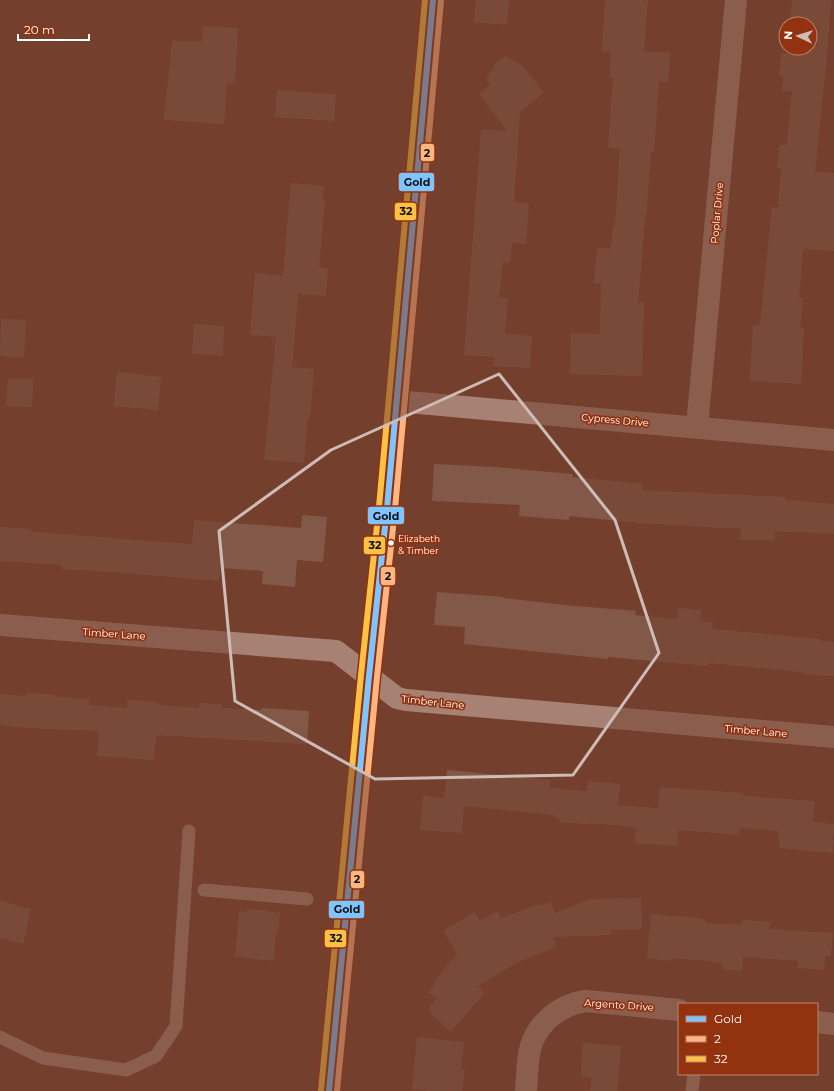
<svg xmlns="http://www.w3.org/2000/svg" width="834" height="1091" font-family="Montserrat,sans-serif">
  <style>
    .building { fill: #825848 }
    .lines { fill: none; stroke-linecap: round; stroke-linejoin: round }
    .service { stroke: #a78274; stroke-width: 13 }
    .minor { stroke: #a78274; stroke-width: 22 }
    .secondary { stroke: #a47e70; stroke-width: 22 }
    .bus-1-casing { stroke: #92320f; stroke-width: 9 }
    .bus-2-casing { stroke: #92320f; stroke-width: 9 }
    .bus-3-casing { stroke: #92320f; stroke-width: 9 }
    .bus-1 { stroke: #80c4ff; stroke-width: 6 }
    .bus-2 { stroke: #ffb580; stroke-width: 6 }
    .bus-3 { stroke: #fbc046; stroke-width: 6 }
    .marked { fill: none; stroke: #cebcb6; stroke-width: 3; stroke-linejoin: round }
    .bus-dot { fill: #fff; stroke: #92320f; stroke-width: 1.5 }
    .labels { text-anchor: middle; dominant-baseline: central; stroke-width: 3.5; stroke-linejoin: round; paint-order: stroke }
    .bus-label { font-size: 9px; fill: #fff; stroke: #92320f; text-anchor: start }
    .street-label { font-size: 10px; fill: #fff; stroke: #92320f }
    .line-badge { stroke: #92320f; stroke-width: 1.5 }
    .pale-badge-label { font-size: 11px; text-anchor: middle; font-weight: bold; fill: #111 }
  </style>
  <rect width="100%" height="100%" fill="#74402d"/>
  <g class="building">
    <path d="M476,0H509L507,25L474,22Z"/>
    <path d="M605,0H648L644,51L670,53L668,82L659,81L654,152H651L646,220H645L638,302H644L642,376L570,374L571,333L600,334L601,283H594L597,248L611,249L613,226H615L620,149L608,148L613,78H609L611,52L602,51Z"/>
    <path d="M792,0H831L827,55L815,172L834,173V251L803,249L799,298H803L800,327L804,328L801,384L750,381L753,325H760L772,207H778L781,168H777L780,145H787L792,91H782L783,76H779L781,54H786V48H810V24H790Z"/>
    <path d="M203,26L238,28L235,83H227L224,124L164,120L172,41L202,42Z"/>
    <path d="M505,56L523,66L544,93L520,112L514,202L529,204L526,244L512,243L510,262H503L499,297L508,298L505,334L532,336L530,368L493,366L494,357L464,355L481,129L507,131L479,94L490,84L486,79L496,63Z"/>
    <path d="M277,90L336,94L334,121L275,117Z"/>
    <path d="M291,183L324,186L323,199L325,200L319,267L328,268L326,296L298,294L292,367L314,369L310,419L308,418L304,463L264,460L276,337L250,335L255,273L283,276Z"/>
    <path d="M1,319L26,320L24,358L0,356Z"/>
    <path d="M194,324L224,326L223,356L192,354Z"/>
    <path d="M117,372L161,377L158,410L114,406Z"/>
    <path d="M8,378L33,379L32,407L6,406Z"/>
    <path d="M434,464L495,467L573,474L572,477L643,484L642,490L786,497L785,500L834,504V534L775,531L774,541L740,539L741,529L639,523L569,516V520L519,516L520,505L432,501Z"/>
    <path d="M302,515L327,517L323,562L297,560L295,587L262,584L263,571L220,568L219,581L112,572L61,569L62,565L0,561V527L32,529L31,532L192,544L194,520L301,528Z"/>
    <path d="M437,592L503,597V598L565,605L636,611L635,615L677,619L678,608L701,610L700,621L713,622L712,629L820,639V641L834,642V676L802,674V672L709,663L708,666L608,657V659L464,644L465,627L434,625Z"/>
    <path d="M27,693L58,695L57,697L89,699V705L127,708V700L158,702V705L199,708V703L222,704V708L261,710L262,708L309,711L307,744L156,735L154,760L97,756L99,731L28,728L0,725V694L27,696Z"/>
    <path d="M447,770L550,780V788L587,791L588,781L620,784L618,805L658,808L660,787L743,793V796L815,801L813,822L834,824L833,853L779,848L780,840H778L779,831L740,828L739,835L678,830L677,846L635,843L636,827L588,823V824L560,822V819L555,818V815L464,806L462,833L420,830L423,796L444,798Z"/>
    <path d="M641,898L642,929L611,930V935L553,937L556,947L516,963L478,986L485,992L451,1032L431,1014L432,1012L428,1009L437,999L428,992L436,983L434,981L457,954L443,931L475,912L480,921L497,911L501,918L540,904V906L551,902L555,913L590,899Z"/>
    <path d="M0,901L31,909L23,944L0,938Z"/>
    <path d="M247,909L270,911V912L280,913L278,933H276L274,961L235,957L239,911L247,912Z"/>
    <path d="M651,914L706,919L705,923L742,925L743,920L770,922L769,929L833,933L831,956H825L824,970L797,968L798,961L743,957L742,971L722,969L723,963L712,962V961L672,958V961L647,958Z"/>
    <path d="M417,1037L464,1042L461,1069L465,1070L462,1091H429L412,1089Z"/>
    <path d="M583,1043L621,1046L617,1091H590L592,1078L581,1077Z"/>
  </g>
  <g class="lines">
    <g class="service">
      <path d="M204,890L307,899"/>
      <path d="M0,1037L43,1058L126,1070L156,1056L176,1026L189,831"/>
      <path d="M692,1091L694,1074"/>
    </g>
    <g class="minor">
      <path d="M397,401L834,440"/>
      <path d="M697,427L736,0"/>
      <path d="M0,625L336,651L397,698L406,700L834,737"/>
      <path d="M817,1022L834,1024"/>
      <path d="M526,1091C527,1079 527,1066 529,1054C534,1025 558,1005 586,1001L679,1010"/>
    </g>
    <path class="secondary" d="M329,1091L369,676L387,508L433,0"/>
    <g class="bus-1-casing">
      <path id="bus-1" d="M329,1091L369,676L387,508L433,0"/>
    </g>
    <g class="bus-2-casing">
      <path id="bus-2" d="M337,1091L377,677L395,509L441,1"/>
    </g>
    <g class="bus-3-casing">
      <path id="bus-3" d="M321,1090L361,675L379,507L425,0"/>
    </g>
    <use href="#bus-1" class="bus-1"/>
    <use href="#bus-2" class="bus-2"/>
    <use href="#bus-3" class="bus-3"/>
  </g>
  <path d="M0 0H834V1091H0ZM499,374L615,520L659,653L573,775L375,779L235,701L219,531L331,450Z" fill="#74402d" fill-opacity=".55" fill-rule="evenodd"/>
  <path class="marked" d="M499,374L615,520L659,653L573,775L375,779L235,701L219,531L331,450Z"/>
  <circle class="bus-dot" cx="391" cy="543" r="3.5"/>
  <g class="labels">
    <g class="bus-label">
      <text x="398" y="538">Elizabeth<tspan x="398" dy="12">&amp; Timber</tspan></text>
    </g>
    <g class="street-label">
      <text transform="translate(717 213) rotate(-85)">Poplar Drive</text>
      <text transform="translate(615 420) rotate(5)">Cypress Drive</text>
      <text transform="translate(114 634) rotate(4)">Timber Lane</text>
      <text transform="translate(433 702) rotate(6)">Timber Lane</text>
      <text transform="translate(756 731) rotate(5)">Timber Lane</text>
      <text transform="translate(619 1005) rotate(4)">Argento Drive</text>
    </g>
  </g>
  <g class="line-badge">
    <rect x="420" y="143" width="15" height="19" rx="4" fill="#ffb580"/>
    <rect x="398" y="172" width="37" height="20" rx="4" fill="#80c4ff"/>
    <rect x="394" y="202" width="23" height="19" rx="4" fill="#fbc046"/>
    <rect x="367" y="506" width="38" height="19" rx="4" fill="#80c4ff"/>
    <rect x="363" y="536" width="23" height="19" rx="4" fill="#fbc046"/>
    <rect x="380" y="566" width="16" height="20" rx="4" fill="#ffb580"/>
    <rect x="350" y="870" width="15" height="19" rx="4" fill="#ffb580"/>
    <rect x="328" y="900" width="37" height="19" rx="4" fill="#80c4ff"/>
    <rect x="324" y="929" width="23" height="19" rx="4" fill="#fbc046"/>
  </g>
  <g class="pale-badge-label">
    <text x="427" y="157">2</text>
    <text x="417" y="186">Gold</text>
    <text x="406" y="215">32</text>
    <text x="386" y="520">Gold</text>
    <text x="375" y="549">32</text>
    <text x="388" y="580">2</text>
    <text x="357" y="883">2</text>
    <text x="347" y="913">Gold</text>
    <text x="336" y="942">32</text>
  </g>
  <rect x="678" y="1003" width="140" height="72" fill="#92320f" stroke="#be846f"/>
  <rect x="686" y="1016" width="20" height="6" fill="#80c4ff" stroke="#be846f"/>
  <text x="714" y="1023" font-size="12" fill="#ffffff">Gold</text>
  <rect x="686" y="1036" width="20" height="6" fill="#ffb580" stroke="#be846f"/>
  <text x="714" y="1043" font-size="12" fill="#ffffff">2</text>
  <rect x="686" y="1056" width="20" height="6" fill="#fbc046" stroke="#be846f"/>
  <text x="714" y="1063" font-size="12" fill="#ffffff">32</text>
  <g transform="translate(798 36) rotate(274)"><circle r="19" fill="#92320f" stroke="#be846f"/>
  <path d="M0-3L7 15L0 10L-7 15Z" fill="#cebcb6"/>
  <text y="-6" font-size="11" font-weight="bold" text-anchor="middle" fill="#ffffff">N</text>
  </g>
  <path d="M18 34v6h71v-6" fill="none" stroke="#ffffff" stroke-width="2"/>
  <text x="24" y="34" font-size="12" fill="#ffffff" stroke="#92320f" stroke-width="3" paint-order="stroke">20 m</text>
</svg>
